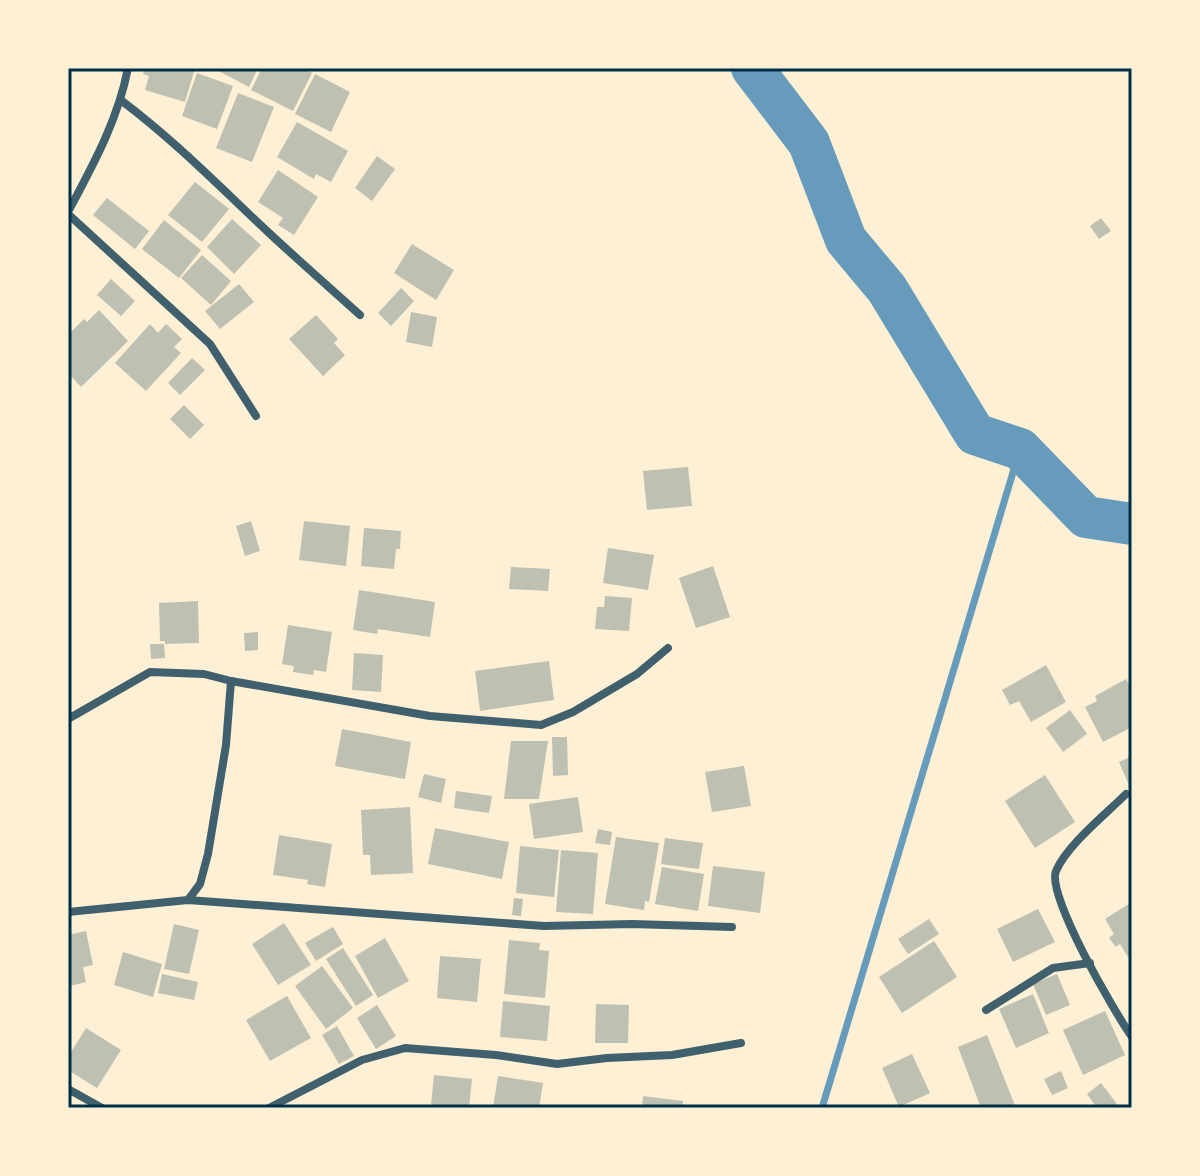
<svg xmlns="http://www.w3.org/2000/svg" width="1200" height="1176" font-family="'PT Sans',sans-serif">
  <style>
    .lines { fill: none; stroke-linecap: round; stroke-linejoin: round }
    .stream { stroke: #669bbc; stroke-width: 7 }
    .river { stroke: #669bbc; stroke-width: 42 }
    .building { fill: #bec0b2 }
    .minor { stroke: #3f606c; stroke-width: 8 }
    .neatline { fill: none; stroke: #003049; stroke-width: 3 }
  </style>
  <rect width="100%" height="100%" fill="#fdf0d5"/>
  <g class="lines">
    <path class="stream" d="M822,1108L1020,449"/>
    <path class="river" d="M752,68L809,143L846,240L887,289L975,434L1020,449L1086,517L1132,524"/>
  </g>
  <g class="building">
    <path d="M145,68H195L185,102L145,90L149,76L143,74Z"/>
    <path d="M213,68H258L249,87Z"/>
    <path d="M262,68H302L312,73L293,111L251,90Z"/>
    <path d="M197,73L233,86L217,129L182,116Z"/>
    <path d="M315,74L350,92L331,132L295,114Z"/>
    <path d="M238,93L274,107L252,162L216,148Z"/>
    <path d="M297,122L348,151L331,182L316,174L314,179L277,157Z"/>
    <path d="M377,156L395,169L372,201L355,188Z"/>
    <path d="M278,170L318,197L294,235L278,225L283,218L258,202Z"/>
    <path d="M195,182L229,209L202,242L168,215Z"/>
    <path d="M107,198L149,231L135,249L93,215Z"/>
    <path d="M1101,218L1111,231L1099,239L1090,226Z"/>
    <path d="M232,219L261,245L234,274L207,247Z"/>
    <path d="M164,220L201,250L179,278L142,249Z"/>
    <path d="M412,244L454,270L436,300L394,273Z"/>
    <path d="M202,255L231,281L211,305L181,278Z"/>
    <path d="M111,279L135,301L121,316L97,295Z"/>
    <path d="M239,284L254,302L220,329L205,311Z"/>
    <path d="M401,288L414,301L391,326L378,313Z"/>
    <path d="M99,310L128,341L81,387L72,377L68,381V335L84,319L87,322Z"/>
    <path d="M411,312L437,317L432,347L406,342Z"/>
    <path d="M316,315L338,339L334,343L345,355L323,376L289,339Z"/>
    <path d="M150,324L158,333L166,324L182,339L174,347L181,353L146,391L115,363Z"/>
    <path d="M192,358L205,370L180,395L168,383Z"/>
    <path d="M184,405L204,425L190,439L170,419Z"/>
    <path d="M688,467L692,506L647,510L643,471Z"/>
    <path d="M251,521L260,551L245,556L236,526Z"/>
    <path d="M304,521L350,526L346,566L299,560Z"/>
    <path d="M364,528L401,531L400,549H396L394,569L361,566Z"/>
    <path d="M608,548L654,555L648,590L603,583Z"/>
    <path d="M713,566L730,617L696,628L679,578Z"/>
    <path d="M511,567L550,569L548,591L509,589Z"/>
    <path d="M359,590L435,602L430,637L378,629L377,634L353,630Z"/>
    <path d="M605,596L632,598L629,631L595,629L597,607H604Z"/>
    <path d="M198,601L199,643L165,644V641H160L159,603Z"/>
    <path d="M288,625L332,632L326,672L314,670L313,675L293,672L294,666L282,664Z"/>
    <path d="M258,632V650L245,651L244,633Z"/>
    <path d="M150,644H164L165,658L151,659Z"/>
    <path d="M354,653L383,655L381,692L352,690Z"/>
    <path d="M549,661L554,700L480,711L475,671Z"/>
    <path d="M1046,665L1066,702L1031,722L1019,701L1010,705L1002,690Z"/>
    <path d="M1126,679L1132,690V727L1103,742L1085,707L1097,701L1095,696Z"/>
    <path d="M1070,710L1087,734L1063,752L1046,728Z"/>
    <path d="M342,729L411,742L405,779L335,766Z"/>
    <path d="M552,737H567L568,775L553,776Z"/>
    <path d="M511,741H548L539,799H504Z"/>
    <path d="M1132,756V781L1128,783L1119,762Z"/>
    <path d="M744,766L751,806L712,812L705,772Z"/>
    <path d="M424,774L446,779L441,803L418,797Z"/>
    <path d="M1045,775L1075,822L1035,848L1005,801Z"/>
    <path d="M456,791L492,796L489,813L454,808Z"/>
    <path d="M578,797L583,832L534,839L529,804Z"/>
    <path d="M410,807L413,873L371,875L370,855H363L361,810Z"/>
    <path d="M435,828L509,842L502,879L428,864Z"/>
    <path d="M598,829L612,832L610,845L595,843Z"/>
    <path d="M279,835L332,844L325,887L307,884L308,880L273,875Z"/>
    <path d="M616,837L659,843L649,902L645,901L644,910L605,904Z"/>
    <path d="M665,838L703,843L699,869L661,864Z"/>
    <path d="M520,846L559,850L554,897L516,893Z"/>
    <path d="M561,850L598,853L593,914L556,912Z"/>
    <path d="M713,866L765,872L760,913L708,906Z"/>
    <path d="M662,867L704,874L698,911L655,904Z"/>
    <path d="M514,898L523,899L521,916L512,915Z"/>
    <path d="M1132,902V955L1128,957L1120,944L1116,947L1109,938L1114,934L1105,919Z"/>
    <path d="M1038,909L1055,942L1013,962L997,929Z"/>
    <path d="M929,919L939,934L908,954L898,939Z"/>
    <path d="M284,923L311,965L278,985L252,944Z"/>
    <path d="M174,924L199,930L189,974L164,969Z"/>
    <path d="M333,927L343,944L316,961L305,943Z"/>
    <path d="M86,931L93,965L83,967L86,982L70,986L68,935Z"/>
    <path d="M385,938L409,981L378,998L355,956Z"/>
    <path d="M509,940L540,943L539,950L549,951L545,998L504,994Z"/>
    <path d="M934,941L957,977L902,1013L879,977Z"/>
    <path d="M343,948L373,995L356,1006L326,959Z"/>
    <path d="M123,952L162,964L153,997L114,985Z"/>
    <path d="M440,956L481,959L477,1002L437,998Z"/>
    <path d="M322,966L353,1008L326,1029L295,986Z"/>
    <path d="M162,974L198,982L194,1000L158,993Z"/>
    <path d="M1057,974L1070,1005L1046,1015L1033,984Z"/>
    <path d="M1033,994L1049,1033L1016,1048L999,1009Z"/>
    <path d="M287,996L311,1038L270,1061L246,1020Z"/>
    <path d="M503,1001L550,1006L547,1041L500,1037Z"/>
    <path d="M596,1004L629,1005L628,1043H595Z"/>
    <path d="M377,1005L396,1036L376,1049L357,1018Z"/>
    <path d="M1105,1011L1125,1055L1083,1075L1063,1030Z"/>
    <path d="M337,1026L354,1056L339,1064L322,1035Z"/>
    <path d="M86,1028L121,1050L97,1088L68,1070V1057Z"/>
    <path d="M987,1035L1016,1108H981L958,1047Z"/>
    <path d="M912,1054L930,1093L899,1107L882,1068Z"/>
    <path d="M1061,1071L1068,1088L1052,1095L1044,1079Z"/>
    <path d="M434,1075L472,1079L469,1108L431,1105Z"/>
    <path d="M498,1076L543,1083L539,1108H493Z"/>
    <path d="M1101,1083L1120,1108H1097L1087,1094Z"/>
    <path d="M643,1096L683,1101V1108H642Z"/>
  </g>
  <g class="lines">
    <g class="minor">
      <path d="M122,101C175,141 220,187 268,232C298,260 329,287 360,315"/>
      <path d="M68,212C93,165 118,120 128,68"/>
      <path d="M68,214L210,344L256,416"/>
      <path d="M68,719L150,672L204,674L231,681L430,716L541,725L573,712L637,674L668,648"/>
      <path d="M1126,794C1106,814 1067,845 1056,871C1046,895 1115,1013 1132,1037"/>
      <path d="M188,900L200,884L208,854L226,745L231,681"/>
      <path d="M68,912L188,900L544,926L632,924L732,927"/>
      <path d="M986,1010L1053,968L1090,963"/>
      <path d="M68,1089L102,1108"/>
      <path d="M269,1108L362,1060L405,1048L496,1055L557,1064L607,1058L672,1055L741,1043"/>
    </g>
  </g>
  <rect width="1200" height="1176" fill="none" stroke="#fdf0d5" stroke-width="140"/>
  <rect x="70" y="70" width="1060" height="1036" class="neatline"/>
</svg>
